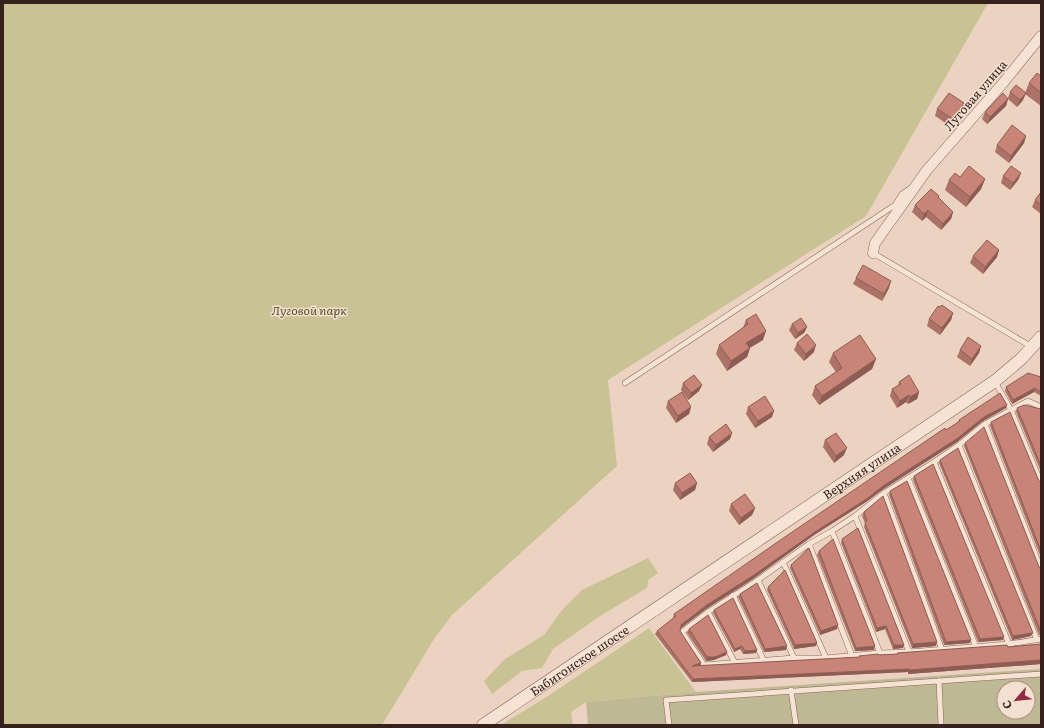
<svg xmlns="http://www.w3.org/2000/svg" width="1044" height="728" font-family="Literata,serif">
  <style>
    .green { fill: #c9c295 }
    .cemetery { fill: #beb894; fill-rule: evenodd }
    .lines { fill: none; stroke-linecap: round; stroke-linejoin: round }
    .service-casing { stroke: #856559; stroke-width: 6 }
    .minor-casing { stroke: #856559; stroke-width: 11 }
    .tertiary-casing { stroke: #856559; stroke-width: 13 }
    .service { stroke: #f7e3d3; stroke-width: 5 }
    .minor { stroke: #f7e3d3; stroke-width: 10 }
    .tertiary { stroke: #f7e3d3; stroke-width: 12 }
    .wall { fill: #ad7267 }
    .shaded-wall { fill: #8d5c54 }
    .building { fill: #c98478; stroke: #8d5c54 }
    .labels { text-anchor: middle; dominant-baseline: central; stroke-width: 3; stroke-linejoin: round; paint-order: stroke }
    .street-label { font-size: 12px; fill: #35221d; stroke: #f4e0d0 }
    .park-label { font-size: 12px; font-style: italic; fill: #505024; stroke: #f4e0d0 }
  </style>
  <rect width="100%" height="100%" fill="#ecd3c1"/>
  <g class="green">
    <path d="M3,3H988L866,216L608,380L617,466L452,615L434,639L382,725H3Z"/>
    <path d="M648,558L658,573L648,580L647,588L600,616L553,649L542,668L522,671L492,694L484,681L505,659L544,635L562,610L582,590Z"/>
    <path d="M649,628L696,692L586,702L571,712L573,725H501L548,696Z"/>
  </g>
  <path class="cemetery" d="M1041,669V725H588L586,702L696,692ZM1004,688H1028V712H1004Z"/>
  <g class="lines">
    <g class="service-casing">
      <g id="service">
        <path d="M873,253L1032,347"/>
        <path d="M995,382L1011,410L1041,483"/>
        <path d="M625,383L895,205L902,194L911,188"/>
        <path d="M1041,407L1028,401L985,424L959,445L934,462L884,493L855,516L832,531L809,544L758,580L708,612L682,632L704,665L794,658H826L880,653L909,652L1009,644L1041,639"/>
        <path d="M985,424L1041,569"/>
        <path d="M959,445L1037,640"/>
        <path d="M934,462L1009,644"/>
        <path d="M908,478L976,647"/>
        <path d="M884,493L942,650"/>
        <path d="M855,516L909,652"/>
        <path d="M832,531L880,653"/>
        <path d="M809,544L852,656"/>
        <path d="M783,562L826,658"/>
        <path d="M758,580L794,658"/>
        <path d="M733,595L764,661"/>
        <path d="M708,612L735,663"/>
        <path d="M939,681L941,725"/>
        <path d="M791,690L796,725"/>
        <path d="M669,725L666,700L1041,674"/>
      </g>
    </g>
    <g class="minor-casing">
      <path id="minor" d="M873,253L875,243L927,170L1003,83L1041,36"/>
    </g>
    <g class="tertiary-casing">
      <g id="tertiary">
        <path id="s1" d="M483,725L995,381L1021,359L1041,337"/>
      </g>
    </g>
    <use href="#service" class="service"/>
    <use href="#minor" class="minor"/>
    <use href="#tertiary" class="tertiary"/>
  </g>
  <g class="wall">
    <path d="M1041,76V106L1025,94L1023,100L1017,107L1008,99L1006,106L987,124L982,119L985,112L1008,98L1010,92L1025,93L1029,83Z"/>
    <path d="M964,103L961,110L950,126L935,116L937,109Z"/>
    <path d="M1026,136L1024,143L1009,163L995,152L997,145Z"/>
    <path d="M1021,173L1018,180L1010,190L1001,183L1003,176Z"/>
    <path d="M960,177L985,179L981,189L966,207L945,190L949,180Z"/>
    <path d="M1041,192V214L1032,207L1035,200Z"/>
    <path d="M939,196L938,198L953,212L951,219L941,230L926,217L922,221L912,212L915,205Z"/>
    <path d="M999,250L997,257L983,274L970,263L973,256Z"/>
    <path d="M856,278L889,288L882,301L853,284Z"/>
    <path d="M953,313L951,320L940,335L927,326L929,319Z"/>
    <path d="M746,320L763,340L749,348H750L747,357L727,371L716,354L719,345L743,328Z"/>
    <path d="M792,324L807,327L804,333L795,339L789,330Z"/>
    <path d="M797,343L814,352L804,361L794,350Z"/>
    <path d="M981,346L979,353L970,366L957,357L960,350Z"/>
    <path d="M833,353L876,359L872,369L819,405L812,395L815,386L836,372L829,362Z"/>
    <path d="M1041,377V396L1034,392L1012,404L1005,391L1006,387Z"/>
    <path d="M899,382L919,392L917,399L908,404L906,402L897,408L890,396L892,389L898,386Z"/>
    <path d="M683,383L702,385L699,391L688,400L681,390Z"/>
    <path d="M668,401L691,407L689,414L676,423L666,408Z"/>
    <path d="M748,407L772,417L755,428L746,414Z"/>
    <path d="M1006,408L983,421L957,442L882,490L866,502L814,535L753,579L706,609L680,628V631L701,663L700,666L859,657V656L897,654V653L1008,647L1041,644V664L908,674V672L692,682L655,634L657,631L674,618L673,617L674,614L946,430L958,422L959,420Z"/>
    <path d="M1017,408L1041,409V472L1016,412Z"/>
    <path d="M991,422L1039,481L1041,483V558L990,426Z"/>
    <path d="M732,433L730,439L713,452L707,444L709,437Z"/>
    <path d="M825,440L844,455L834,463L823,447Z"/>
    <path d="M965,443L1039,567L1041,569V635H1039L964,446Z"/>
    <path d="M940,460L1031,636L1012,640L939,463Z"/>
    <path d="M914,476L1004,637L1003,640L978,642L913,480Z"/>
    <path d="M675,483H697L695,490L680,500L673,490Z"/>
    <path d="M890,491L971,640L970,643L944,645L889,495Z"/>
    <path d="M731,504L755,508L752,515L739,525L729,511Z"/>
    <path d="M864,512L936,646L912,648L864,527L865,523L862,516Z"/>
    <path d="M842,539L904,645L903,648L893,649L885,629L876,632L841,543Z"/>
    <path d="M819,551L874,650L855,651L817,555Z"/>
    <path d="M791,565L838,625L837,629L820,635L790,568Z"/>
    <path d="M768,587L816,646L794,649L767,590Z"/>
    <path d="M740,594L786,650L764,652L738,597Z"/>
    <path d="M714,610L757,650L756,653L743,654L740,649L734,652L713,613Z"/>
    <path d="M689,629L727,652L726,655L714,660L706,661L687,633Z"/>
  </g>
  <g class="shaded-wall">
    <path d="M1026,93L1023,100L1017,107L1020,100Z"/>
    <path d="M1008,99L1006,106L987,124L990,117Z"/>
    <path d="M964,103L961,110L950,126L953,119Z"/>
    <path d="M1026,136L1024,143L1009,163L1011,156Z"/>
    <path d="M1021,173L1018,180L1010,190L1013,183Z"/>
    <path d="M985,179L981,189L966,207L970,197Z"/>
    <path d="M928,210L926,217L922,221L924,214Z"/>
    <path d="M953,212L951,219L941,230L943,224Z"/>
    <path d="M999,250L997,257L983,274L985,267Z"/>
    <path d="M891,281L889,288L882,301L884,294Z"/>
    <path d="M953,313L951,320L940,335L942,328Z"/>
    <path d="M807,327L804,333L795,339L798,333Z"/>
    <path d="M766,331L763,340L743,352L746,343Z"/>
    <path d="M816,345L814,352L804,361L806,354Z"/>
    <path d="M981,346L979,353L970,366L972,359Z"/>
    <path d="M750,348L747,357L727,371L731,361Z"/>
    <path d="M876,359L872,369L819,405L822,396Z"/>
    <path d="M702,385L699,391L688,400L691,393Z"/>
    <path d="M1035,388L1034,392L1012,404L1013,400Z"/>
    <path d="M919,392L917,399L908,404L910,397Z"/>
    <path d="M909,395L906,402L897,408L900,401Z"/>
    <path d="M1007,405L1006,408L983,421L957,442L882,490L866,502L814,535L753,579L706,609L680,629L681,625L707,605L984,417Z"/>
    <path d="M691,407L689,414L676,423L678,416Z"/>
    <path d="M774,411L772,417L755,428L758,421Z"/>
    <path d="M732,433L730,439L713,452L716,445Z"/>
    <path d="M847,448L844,455L834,463L836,456Z"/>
    <path d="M697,483L695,490L680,500L682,493Z"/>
    <path d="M755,508L752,515L739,525L741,518Z"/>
    <path d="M838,625L837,629L820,635L821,631Z"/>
    <path d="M886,626L885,629L876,632L877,628Z"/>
    <path d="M1033,633L1031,636L1012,640L1013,636Z"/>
    <path d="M1004,637L1003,640L978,642L980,639Z"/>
    <path d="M971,640L970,643L944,645L946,642Z"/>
    <path d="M937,642L936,646L912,648L913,644Z"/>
    <path d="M817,643L816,646L794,649L795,645Z"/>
    <path d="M894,645H904L903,648L893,649Z"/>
    <path d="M742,646L740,649L734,652L735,649Z"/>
    <path d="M787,646L786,650L764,652L765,649Z"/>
    <path d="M875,646L874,650L855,651L856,648Z"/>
    <path d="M757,650L756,653L743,654L745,651Z"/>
    <path d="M727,652L726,655L714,660L706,661L707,657Z"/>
    <path d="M1041,660V664L908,674L909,670Z"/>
    <path d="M701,663L700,666H692Z"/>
    <path d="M909,669L908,672L692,682L693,679Z"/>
  </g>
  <g class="building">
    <path d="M1037,73L1041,76V93L1029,83Z"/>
    <path d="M1016,85L1026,93L1020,100L1010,92Z"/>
    <path d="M949,93L964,103L953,119L937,109Z"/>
    <path d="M1003,93L1008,99L990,117L985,112Z"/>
    <path d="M1012,125L1026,136L1011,156L997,145Z"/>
    <path d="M969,166L985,179L970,197L949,180L955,173L960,177Z"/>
    <path d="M1011,166L1021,173L1013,183L1003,176Z"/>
    <path d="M931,189L939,196L938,197L953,212L943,224L928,210L924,214L915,205Z"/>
    <path d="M1041,192V205L1035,200Z"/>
    <path d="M987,240L999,250L985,267L973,256Z"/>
    <path d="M863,265L891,281L884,294L856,278Z"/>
    <path d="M942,305L953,313L942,328L929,319L938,306L940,307Z"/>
    <path d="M756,314L766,331L746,343L750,348L731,361L719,345L748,324L746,320Z"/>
    <path d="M801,318L807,327L798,333L792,324Z"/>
    <path d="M807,334L816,345L806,354L797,343Z"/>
    <path d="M860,335L876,359L822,396L815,386L842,368L833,353Z"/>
    <path d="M968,337L981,346L972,359L960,350Z"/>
    <path d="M1028,373L1041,377V392L1035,388L1013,400L1006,387Z"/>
    <path d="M694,375L702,385L691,393L683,383Z"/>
    <path d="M909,375L919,392L910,397L909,395L900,401L892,389L901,384L899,382Z"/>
    <path d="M682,392L691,407L678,416L668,401Z"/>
    <path d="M1000,393L1007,405L984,417L958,438L883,486L868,498L815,532L754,575L707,605L681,625L680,631L701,663L692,666L860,657L859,656L878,654L879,655L898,654L897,653L1007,645L1008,647L1041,644V660L909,670V669L693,679L657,631L676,616L674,614L779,541L945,428L946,430L960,421L959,420Z"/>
    <path d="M765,396L774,411L758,421L748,407Z"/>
    <path d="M1024,405L1041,409V466L1017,408Z"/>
    <path d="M1010,412L1039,481L1041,483V551L991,422Z"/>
    <path d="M726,424L732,433L716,445L709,437Z"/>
    <path d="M984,427L1039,567L1041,569V632L965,443Z"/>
    <path d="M836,433L847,448L836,456L825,440Z"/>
    <path d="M958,448L1033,633L1013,636L940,460Z"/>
    <path d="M933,464L1004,637L980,639L914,476Z"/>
    <path d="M690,473L697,483L682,493L675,483Z"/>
    <path d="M907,481L971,640L946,642L890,491Z"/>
    <path d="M745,494L755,508L741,518L731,504Z"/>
    <path d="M883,496L937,642L913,644L865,523L867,521L864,512Z"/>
    <path d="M858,528L904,645H894L886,626L877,628L842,539Z"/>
    <path d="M833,539L875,646L856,648L819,551Z"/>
    <path d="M809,548L838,625L821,631L791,565Z"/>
    <path d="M785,570L817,643L795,645L768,587Z"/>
    <path d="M757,583L787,646L765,649L740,594Z"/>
    <path d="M733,598L757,650L745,651L742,646L735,649L714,610Z"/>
    <path d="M708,615L727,652L715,657H707L689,629Z"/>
  </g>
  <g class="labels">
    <g class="street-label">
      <text transform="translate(975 95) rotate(-49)">Луговая улица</text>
      <text stroke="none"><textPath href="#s1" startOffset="456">Верхняя улица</textPath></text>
      <text stroke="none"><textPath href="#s1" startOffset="116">Бабигонское шоссе</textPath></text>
    </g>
    <g class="park-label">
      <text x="309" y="310">Луговой парк</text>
    </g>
  </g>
  <rect width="1044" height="728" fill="none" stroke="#35221d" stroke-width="8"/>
  <g transform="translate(1016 700) rotate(242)"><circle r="19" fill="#f4e0d0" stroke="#a89488"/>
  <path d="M0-3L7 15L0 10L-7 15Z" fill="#912b47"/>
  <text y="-6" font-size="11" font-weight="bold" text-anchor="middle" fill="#35221d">С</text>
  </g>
</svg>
